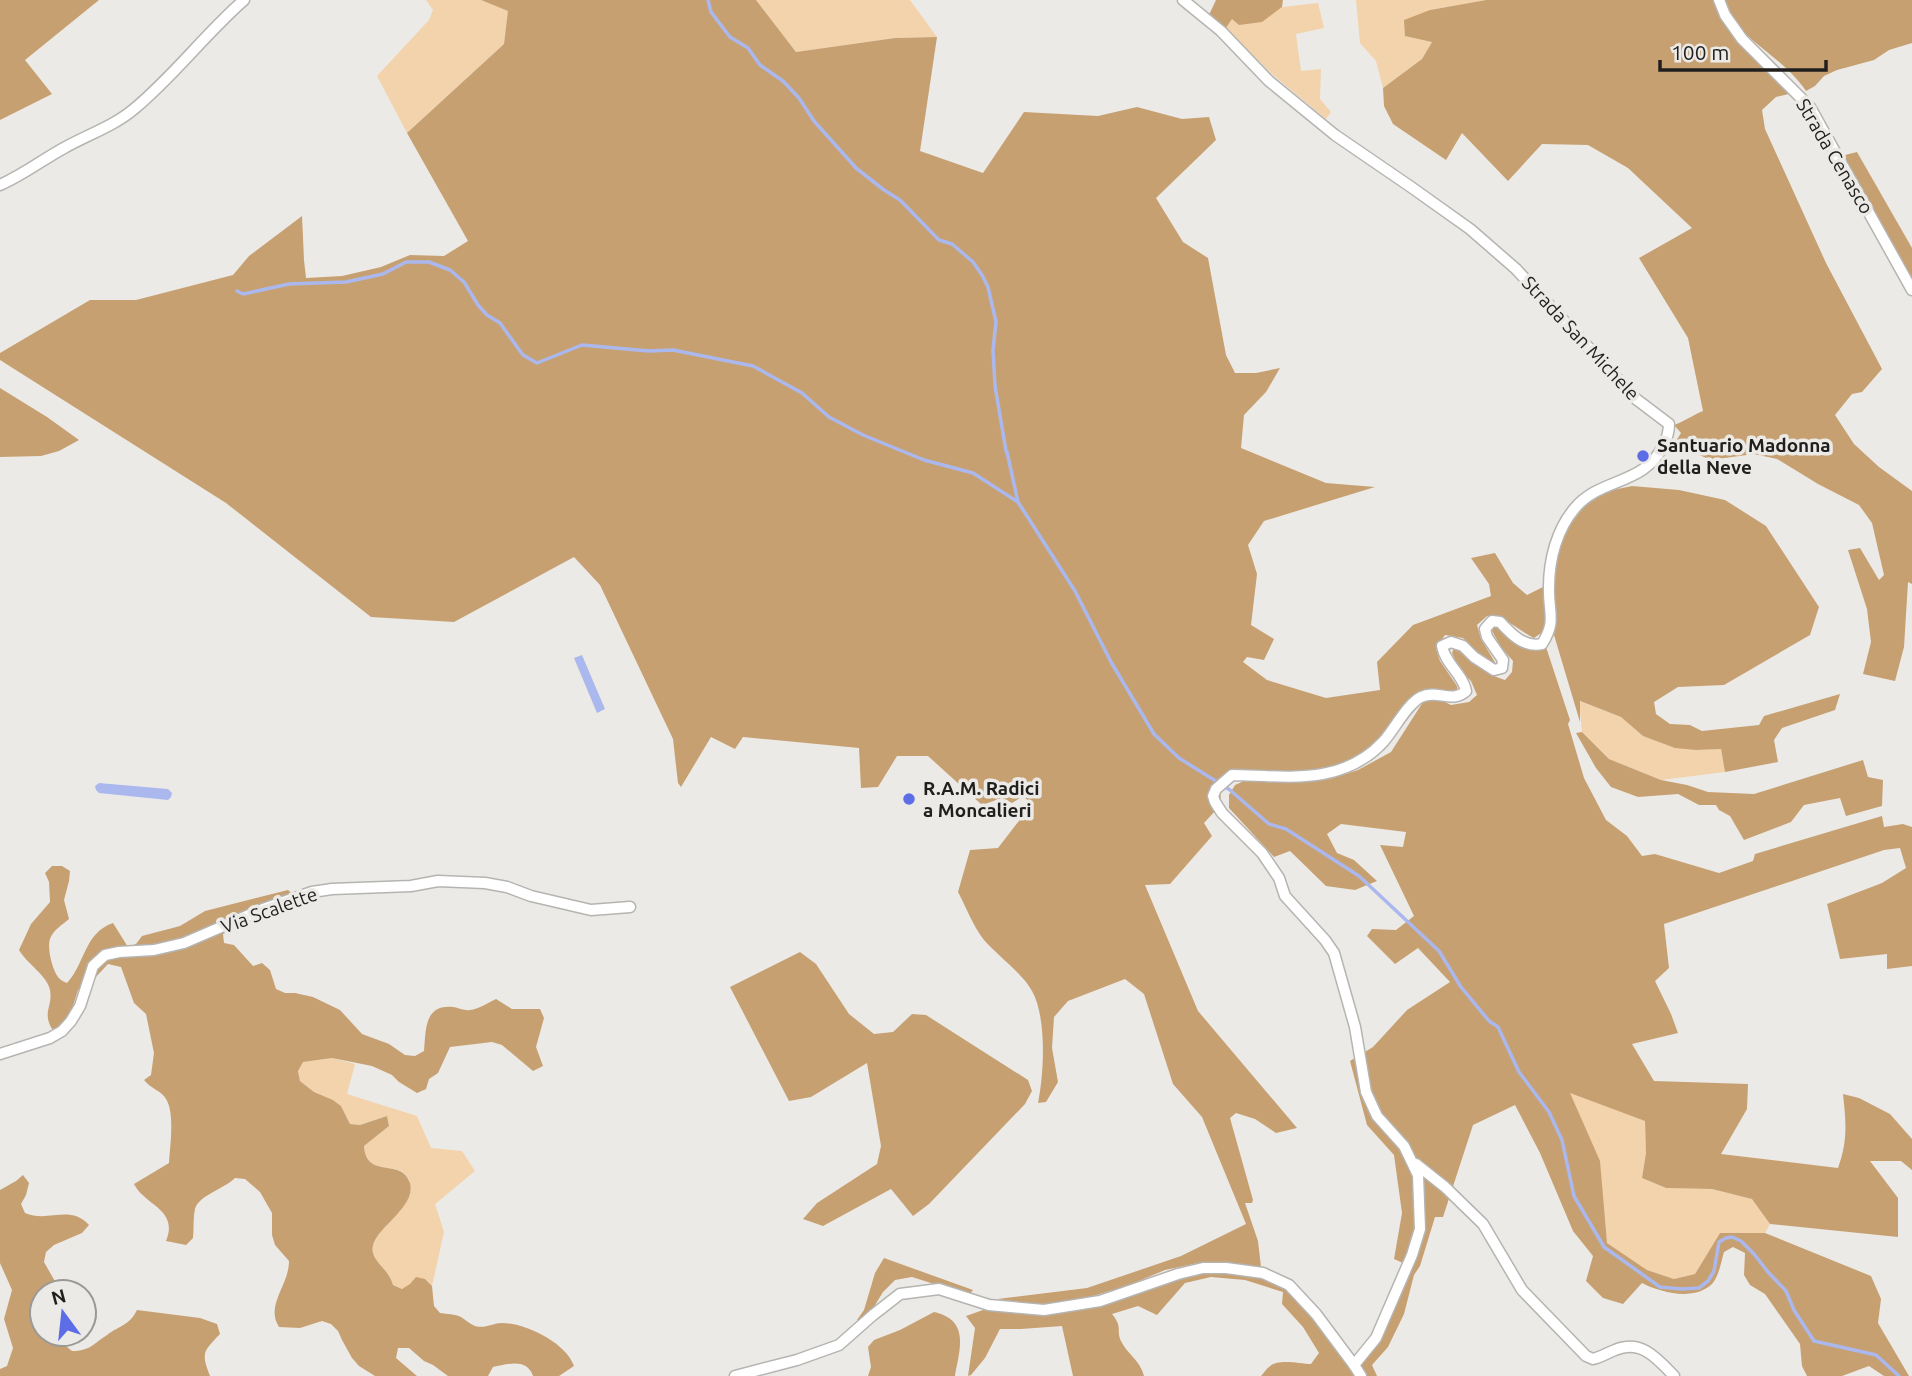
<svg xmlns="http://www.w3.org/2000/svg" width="1912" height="1376" font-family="Ubuntu,sans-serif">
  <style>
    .green { fill: #f3d3ac }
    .forest { fill: #c7a071 }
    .water { fill: #abb8ee }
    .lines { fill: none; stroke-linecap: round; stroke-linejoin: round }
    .stream { stroke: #abb8ee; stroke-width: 3.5 }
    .minor-casing { stroke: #b6b4b1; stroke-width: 13 }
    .minor { stroke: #fff; stroke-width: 10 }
    .poi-dot { fill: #5d6de5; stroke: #eceae7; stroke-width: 2.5 }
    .labels { text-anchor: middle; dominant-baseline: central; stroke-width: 7; stroke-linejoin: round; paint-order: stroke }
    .street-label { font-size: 19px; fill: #201f1e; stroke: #eceae7 }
    .poi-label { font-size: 19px; font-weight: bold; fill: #201f1e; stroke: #eceae7; text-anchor: start }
  </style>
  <rect width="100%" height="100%" fill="#eceae7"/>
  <g class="green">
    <path d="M426,0H481L509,11L504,44L407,133L377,76L429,20L433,10Z"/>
    <path d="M756,0H910L937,37L895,38L796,52Z"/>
    <path d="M1356,0H1486L1430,10L1432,42L1422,59L1383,88L1376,61L1360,43Z"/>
    <path d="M1318,3L1324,28L1296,34L1301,71L1321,69L1320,99L1331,112L1326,119L1272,74L1226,28L1232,19L1261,22L1282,7Z"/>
    <path d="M1579,701L1621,717L1643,736L1696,750L1721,749L1725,772L1661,780L1609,759L1582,732Z"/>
    <path d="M332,1058L355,1064L347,1094L417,1116L431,1148L462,1151L475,1171L435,1204L444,1232L432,1286L425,1279L402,1289L393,1285C389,1270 376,1264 373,1253C367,1232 415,1210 410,1183C404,1157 366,1180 364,1146L389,1126L387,1116L360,1125L350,1124L341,1106L333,1100L314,1092L300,1081L298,1071L302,1062Z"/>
    <path d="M1569,1092L1645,1121L1646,1153L1642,1178L1666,1188L1712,1189L1753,1199L1770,1224L1765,1233H1720L1695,1274L1674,1279L1647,1270L1607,1243L1605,1228Z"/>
  </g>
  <g class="forest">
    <path d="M0,0H99L25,60L52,94L0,120Z"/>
    <path d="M481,0H756L796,52L895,38L937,37L920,151L983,173L1024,112L1098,116L1137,107L1182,119L1209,117L1216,140L1156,198L1183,242L1208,258L1226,355L1235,373H1256L1280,368L1266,392L1244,415L1241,448L1326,483L1375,487L1264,521L1248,545L1257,574L1251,625L1274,639L1264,660L1247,657L1243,662L1267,680L1326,698L1380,690L1377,662L1413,625L1491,596L1489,584L1471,558L1495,553L1513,583L1527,595L1545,586L1547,621L1544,631L1534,638C1516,629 1508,617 1487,616L1477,625L1481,639L1496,664L1493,665L1478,655L1463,638L1445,635L1436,648L1440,661L1457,686L1458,693H1450L1438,690L1419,691L1407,701L1378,741L1353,760L1335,768L1286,773L1259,770L1242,772L1220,791L1222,810L1215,811L1204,823L1212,836L1170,884L1145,885L1198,1011L1297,1128L1276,1133L1255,1119L1236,1113L1230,1118L1253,1200L1252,1203H1245L1258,1241L1261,1267L1228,1263L1203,1262L1165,1270L1127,1286L1086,1298L1045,1305L997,1299L1087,1288L1181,1256L1246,1224L1202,1117L1173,1084L1144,994L1125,979L1068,1001L1054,1017L1052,1048L1058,1082L1046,1102L1038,1103C1044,1073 1047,1018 1032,991C1022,973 998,956 984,940C973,926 966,907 958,892L970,850L998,848L1032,804L1023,796L1012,803L1002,798L982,805L928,756H897L878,787L861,788L859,748L743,737L735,749L711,737L681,787L678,783L673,739L600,585L574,557L454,622L371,617L226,503L0,360V353L90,300H136L233,275L249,256L302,216L304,260L306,278L342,276L381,267L410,255L444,256L468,241L407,133L504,44L508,11Z"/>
    <path d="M1216,0H1283L1282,7L1262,22L1239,25L1232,19L1226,28L1209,15Z"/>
    <path d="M1486,0H1715L1793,93L1776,97L1762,110L1765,129L1826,263L1882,369L1862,392L1852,394L1835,415L1854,444L1879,467L1912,491V584L1908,582L1904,647L1895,681L1863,674L1871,642L1867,609L1848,550L1860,548L1879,580L1884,575L1872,523L1859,505L1818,484L1777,459L1754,454L1710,460L1675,443L1681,433L1674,425C1685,421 1693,415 1703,411L1688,338L1639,258L1692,228L1628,168L1588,145L1542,144L1508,181L1462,133L1446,160L1393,124L1384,106L1383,88L1422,59L1432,42L1405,36L1404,20L1430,10Z"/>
    <path d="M1723,0H1912V43L1889,50L1874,60L1837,70L1824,76L1815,86L1806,91C1802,85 1797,79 1792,74C1767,48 1738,37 1723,0Z"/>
    <path d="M1857,152L1912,248V279L1841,156Z"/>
    <path d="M0,388L47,417L79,440L59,451L41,456L0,457Z"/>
    <path d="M1632,486L1679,490L1725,500L1766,526L1819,607L1810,635L1724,685L1678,687L1654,702L1656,714L1670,724L1690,725L1702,731L1759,725L1764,716L1840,694L1835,710L1782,728L1774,740L1778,762L1725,772L1721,749L1696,750L1675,748L1643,736L1621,717L1580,701V722L1554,635L1556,623L1553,587L1557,557L1565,531L1588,502L1608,491Z"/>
    <path d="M1495,626C1517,631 1514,655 1546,647L1570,720L1568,724L1584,778L1606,820L1627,836L1642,856L1655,854L1719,873L1753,861L1755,854L1882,816L1884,827L1903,824L1912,827V966L1887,969V954L1840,959L1827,904L1882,883L1906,868L1900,848L1884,850L1664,924L1669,968L1655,981L1671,1014L1678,1033L1632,1044L1654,1081L1748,1084L1747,1109L1721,1154L1838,1168C1848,1141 1846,1122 1843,1094L1859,1098L1890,1114L1912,1139V1170L1901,1161H1870L1898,1198V1237L1770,1224L1752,1199L1712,1189L1666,1188L1642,1178L1646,1153L1645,1121L1570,1093L1600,1161L1607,1243L1647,1270L1674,1279L1695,1274L1720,1233H1765L1871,1276L1881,1299L1878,1323L1909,1376H1884L1869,1366L1842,1376H1807L1802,1366L1800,1344L1765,1294L1750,1285L1744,1275L1745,1253L1733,1247L1724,1252C1721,1262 1719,1276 1712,1284C1694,1301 1662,1293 1642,1283L1623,1304L1603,1298L1586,1281L1593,1256L1573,1231L1540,1153L1515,1105L1473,1125L1443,1217H1435L1420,1266L1414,1275L1404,1314L1388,1347L1372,1365L1377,1376H1366L1360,1365L1425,1228L1426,1216L1414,1214V1229L1403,1263L1394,1259L1402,1213L1394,1155L1367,1125L1350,1061L1373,1047L1407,1010L1450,982L1418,948L1395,964L1367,936L1372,929L1396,930L1414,916L1380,845L1403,847L1406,832L1341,824L1327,834L1337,853L1354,860L1377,881L1355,890L1326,886L1290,851L1274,857L1229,808V795L1235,785L1244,781L1258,779L1285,782L1330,779L1358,770L1391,752L1423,702L1439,699L1451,705L1469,702L1477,695L1471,681L1459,669L1452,653L1454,648C1460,651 1462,654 1468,659C1479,668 1491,676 1505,680L1512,672L1513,661L1501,647L1492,631Z"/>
    <path d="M1582,732L1609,759L1661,780L1687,785L1708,792L1754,794L1863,760L1868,777L1883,780L1882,806L1846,816L1840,798L1804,805L1791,822L1744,840L1730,816L1719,810L1716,805H1699L1678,794L1638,797L1611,787L1596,768L1576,733Z"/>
    <path d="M52,866H62L70,871L69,881L64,900L69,919C62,925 53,930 50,939C47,948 52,969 58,977C60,980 64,982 67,983C85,964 84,933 113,923L128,947L136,944L142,936L180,926L205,911L288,890L295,896L290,905L223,934L224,943L234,945L253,966L262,963L270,970L276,989L285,993H295L313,997L340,1010L362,1034L389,1044L405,1055L415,1056L424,1051C426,1030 424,1004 453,1007C459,1008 465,1011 470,1010C478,1009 488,1003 496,999L512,1009H540L544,1018L536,1047L543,1066L533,1071L502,1045L492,1042L450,1047L438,1073L429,1079L426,1089L417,1093L399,1082L392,1075L372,1066L332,1058L303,1062L298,1071L300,1081L314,1092L333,1100L341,1106L350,1124L360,1125L387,1116L389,1126L364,1146C366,1180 402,1157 410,1183C417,1210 367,1231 373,1253C376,1264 389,1270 393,1285L402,1289L410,1284L416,1277L425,1279L432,1286L434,1306L440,1313C447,1314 455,1314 461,1317C466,1320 470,1324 475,1326C485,1329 493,1323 502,1323C526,1323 566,1343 574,1366L559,1376H533C527,1358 508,1364 493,1367L488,1376H448L433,1365L424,1361L409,1348H398L396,1358L417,1376H375L359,1366L352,1358L342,1340L338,1331L331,1324L322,1321L300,1328L279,1327C265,1305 289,1286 289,1261L275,1245L272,1235V1213L260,1192L245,1179L235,1178C224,1189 199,1195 195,1209C193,1218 194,1229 193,1238L186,1245L166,1241C179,1209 145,1206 134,1184L169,1163C170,1146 175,1113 166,1099C162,1091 151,1089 144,1080L151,1075L154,1053L146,1014L134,1003L121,967L108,964L94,979L78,990L72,1009L62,1026L52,1029C42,1012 53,1006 50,990C47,975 27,964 19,950L31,924L50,902L49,882L45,873Z"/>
    <path d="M800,952L816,964L849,1014L874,1034L893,1032L912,1014L926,1015L1028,1080L1032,1091L1025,1104L929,1204L913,1216L891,1189L823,1226L803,1219L817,1203L877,1164L881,1146L867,1063L811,1097L789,1101L730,987Z"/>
    <path d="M23,1175L29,1183L26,1195L21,1204L25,1213C48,1223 70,1204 89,1225L82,1233L54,1245L46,1252L44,1262L61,1292H42V1334H60L61,1342L72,1351C90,1351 93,1344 107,1335C120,1325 129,1326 137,1310L200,1318L217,1324L220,1334C203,1352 201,1352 210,1376H0V1369L7,1366L13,1348L4,1319L12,1290L0,1263V1190L16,1181Z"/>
    <path d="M884,1258L973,1290L969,1295L912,1277L895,1280L883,1292L869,1315L861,1321L857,1320L864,1310L875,1273Z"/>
    <path d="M1203,1271L1262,1277L1289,1290L1338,1347L1356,1376H1261C1264,1373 1266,1369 1269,1367C1278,1358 1299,1364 1311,1364L1319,1353L1303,1327L1282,1304L1283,1292L1245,1280L1211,1277L1185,1283L1157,1315L1138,1306L1112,1314C1123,1327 1116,1330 1121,1341C1127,1354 1140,1360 1144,1376H1073L1062,1326L1021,1329H1000L985,1358L971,1375L968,1376L975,1328L966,1316L983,1310L1045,1314L1062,1313L1096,1306Z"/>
    <path d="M934,1312C970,1320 960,1349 955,1376H868L871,1367L868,1347L874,1340L900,1330Z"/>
  </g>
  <g class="water">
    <path d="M582,655L605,709L597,713L574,658Z"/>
    <path d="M99,783L168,789L172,793L171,797L168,800L99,793L96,790L95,786Z"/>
  </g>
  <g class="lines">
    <g class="stream">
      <path d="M708,0L711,12L730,37L748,48L760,65L783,81L799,98L814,121L856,168L884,190L900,200L939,240L952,244L973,262L982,275L988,287L996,322L993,350L995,386L1006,451"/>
      <path d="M237,291L243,294L289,284L346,282L383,274L406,262H429L450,270L464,282L478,305L487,315L500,323L523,355L537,363L582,345L649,351L673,350L753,366L802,393L829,417L863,435L924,460L973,473L1018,502"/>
      <path d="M1007,452L1018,502L1075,591L1111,662L1154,734L1179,758L1230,790L1269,824L1286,829L1359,876L1439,951L1461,987L1489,1021L1498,1027L1519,1072L1549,1112L1562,1140L1574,1196L1604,1247L1660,1287L1682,1289L1699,1288L1708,1281L1714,1271L1719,1242L1726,1238L1732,1237L1741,1241L1754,1254L1768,1272L1786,1291L1794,1310L1814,1341L1876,1355L1899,1376"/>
    </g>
    <g class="minor-casing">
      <g id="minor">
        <path d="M1183,0L1221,31L1269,81L1335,135L1411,187L1470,229L1516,269L1636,399L1669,424C1669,432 1667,438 1664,444C1645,486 1601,477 1575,508C1557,529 1549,559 1549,587C1548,612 1557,621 1542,644C1524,648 1511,634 1500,622L1492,621L1485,629L1487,637L1503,660L1502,668L1494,670L1474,657L1463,646L1451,642L1442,646C1445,664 1463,674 1466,691C1452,704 1437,689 1421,697C1407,704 1394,730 1383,742C1342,786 1287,776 1232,775L1216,789L1213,796L1215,802L1222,813L1262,853L1279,878L1285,896L1325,940L1334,953L1355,1027L1366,1092L1377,1116L1404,1146L1418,1175L1420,1229L1412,1255L1376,1338L1354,1365"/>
        <path d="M1719,0L1725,15L1742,39L1810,107L1912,290"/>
        <path d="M0,185C23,175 42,160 64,148C87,135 114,126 134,109C174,76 205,34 244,0"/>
        <path d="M0,1054L50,1038L62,1031L71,1021L80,1006L93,966L105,955L119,952L154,950L184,943L263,909L312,892L332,889L411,886L438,881L485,883L507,887L531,896L591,910L630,907"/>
        <path d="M1416,1164L1445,1187L1483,1224L1522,1290L1586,1356L1593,1359C1601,1357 1607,1353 1615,1350C1641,1339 1657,1358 1674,1376"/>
        <path d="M735,1376L797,1360L839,1345L873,1315L900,1294L939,1289L989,1305L1044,1310L1100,1301L1178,1274L1203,1268H1226L1263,1273L1289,1285L1316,1314L1354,1365L1361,1376"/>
      </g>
    </g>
    <use href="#minor" class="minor"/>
  </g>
  <g class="poi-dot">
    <circle cx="1643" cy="456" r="7"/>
    <circle cx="909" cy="799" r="7"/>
  </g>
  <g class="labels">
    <g class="street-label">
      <text transform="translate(1835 156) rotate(59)">Strada Cenasco</text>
      <text transform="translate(1581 338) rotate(47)">Strada San Michele</text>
      <text transform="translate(269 910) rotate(-20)">Via Scalette</text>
    </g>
    <g class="poi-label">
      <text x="1657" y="445">Santuario Madonna<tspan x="1657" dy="22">della Neve</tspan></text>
      <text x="923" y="788">R.A.M. Radici<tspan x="923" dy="22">a Moncalieri</tspan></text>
    </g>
  </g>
  <g transform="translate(63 1313) rotate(345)"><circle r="33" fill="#eceae7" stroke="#9a9997" stroke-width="2"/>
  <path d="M0-5L12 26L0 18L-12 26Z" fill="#5d6de5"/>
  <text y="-10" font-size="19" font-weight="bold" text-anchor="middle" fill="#201f1e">N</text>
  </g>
  <path d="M1660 60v10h166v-10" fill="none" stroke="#201f1e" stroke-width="3.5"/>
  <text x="1671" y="60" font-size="21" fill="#201f1e" stroke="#eceae7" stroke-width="5" paint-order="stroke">100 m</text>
</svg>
